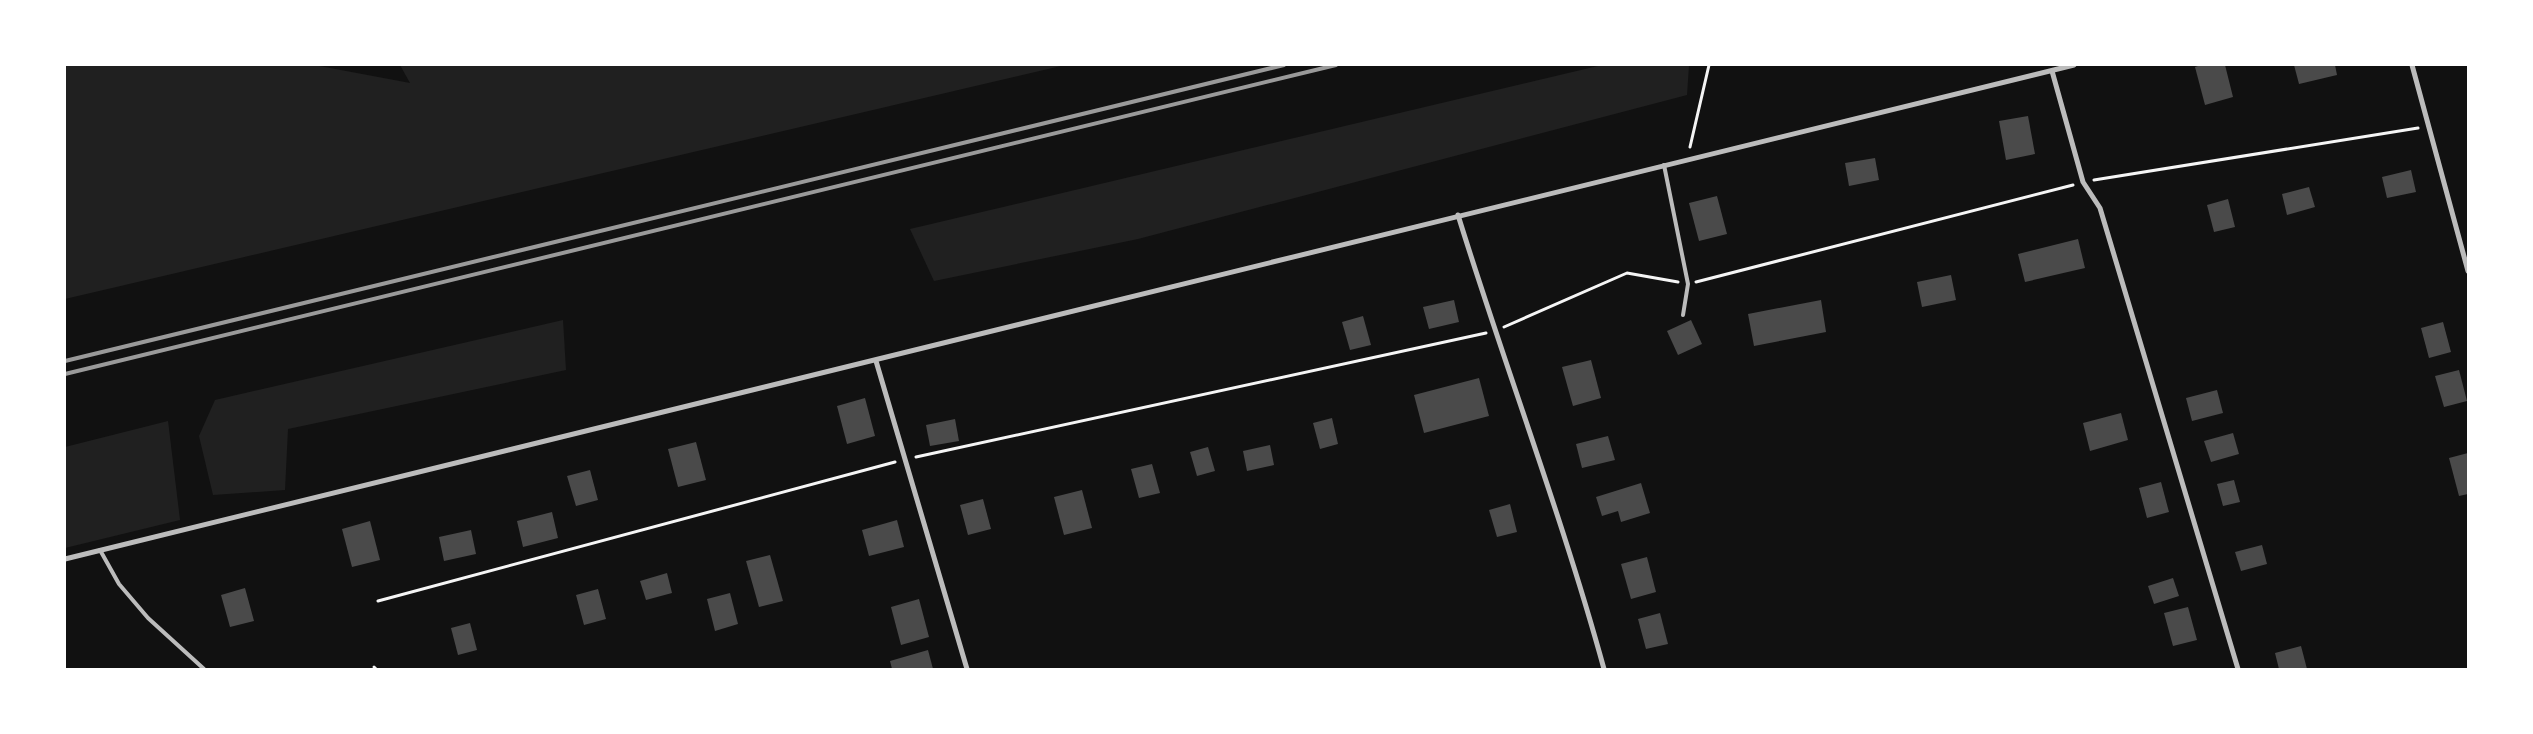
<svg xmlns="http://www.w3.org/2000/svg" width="2533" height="734" font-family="'PT Sans Narrow',sans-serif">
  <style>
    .green { fill: #202020 }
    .building { fill: #4a4a4a }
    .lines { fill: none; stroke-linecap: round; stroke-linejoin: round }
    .path { stroke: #f5f5f5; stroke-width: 3 }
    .service { stroke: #bcbcbc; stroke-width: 4 }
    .minor { stroke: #bcbcbc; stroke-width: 5 }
    .rail { stroke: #9a9a9a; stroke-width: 4 }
  </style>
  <rect width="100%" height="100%" fill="#111"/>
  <g class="green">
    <path d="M65,65H314L410,83L400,65H1065L65,299Z"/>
    <path d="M1602,65H1689L1687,95L1138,239L934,281L910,229Z"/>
    <path d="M563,320L566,370L288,429L285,490L213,495L199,436L215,400Z"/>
    <path d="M168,421L180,520L65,548V447Z"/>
  </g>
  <g class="building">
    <path d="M2201,65H2225L2233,97L2205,105L2195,67Z"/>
    <path d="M2294,65H2335L2337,75L2299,84Z"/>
    <path d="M2028,116L2035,154L2006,160L1999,121Z"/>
    <path d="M1875,158L1879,180L1849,186L1845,163Z"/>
    <path d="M2411,170L2416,192L2387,198L2382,177Z"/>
    <path d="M2309,187L2315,207L2287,215L2282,194Z"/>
    <path d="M1717,196L1727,234L1699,241L1689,203Z"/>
    <path d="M2228,199L2235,227L2214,232L2207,205Z"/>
    <path d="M2078,239L2085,268L2025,282L2018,254Z"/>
    <path d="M1951,275L1956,300L1922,307L1917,282Z"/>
    <path d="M1454,300L1459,322L1429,329L1423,307Z"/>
    <path d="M1821,300L1826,332L1754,346L1748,314Z"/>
    <path d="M1363,316L1371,345L1350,350L1342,322Z"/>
    <path d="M1691,320L1702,344L1678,355L1667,331Z"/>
    <path d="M2443,322L2451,352L2429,358L2421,328Z"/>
    <path d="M1591,360L1601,398L1573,406L1562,367Z"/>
    <path d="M2459,370L2467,401L2444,407L2435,376Z"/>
    <path d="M1479,378L1489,416L1424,433L1414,395Z"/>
    <path d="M2217,390L2223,413L2192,421L2186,398Z"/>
    <path d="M865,398L875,436L847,444L837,406Z"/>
    <path d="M2121,413L2128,440L2090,451L2083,423Z"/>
    <path d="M1332,418L1338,444L1320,449L1313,423Z"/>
    <path d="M955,419L959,441L930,446L926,425Z"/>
    <path d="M2233,433L2239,454L2211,462L2204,441Z"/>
    <path d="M1608,436L1615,460L1582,468L1576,444Z"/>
    <path d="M696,442L706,480L678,487L668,449Z"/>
    <path d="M1270,445L1274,465L1247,471L1243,451Z"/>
    <path d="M1208,447L1215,471L1197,476L1190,452Z"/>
    <path d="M2468,453V494L2459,496L2449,458Z"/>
    <path d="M1152,464L1160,493L1139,498L1131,469Z"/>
    <path d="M590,470L598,500L576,506L567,476Z"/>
    <path d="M2234,480L2240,502L2223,506L2217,484Z"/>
    <path d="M2161,482L2169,512L2147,518L2139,488Z"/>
    <path d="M1641,483L1650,513L1621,522L1618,511L1602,516L1596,497Z"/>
    <path d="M1082,490L1092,528L1064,535L1054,497Z"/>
    <path d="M983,499L991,529L968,535L960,505Z"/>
    <path d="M1510,504L1517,532L1497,537L1489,510Z"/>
    <path d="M552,512L558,538L523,547L517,521Z"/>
    <path d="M897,520L904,547L869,556L862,530Z"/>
    <path d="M370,521L380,560L352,567L342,529Z"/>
    <path d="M471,530L476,554L444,561L439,537Z"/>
    <path d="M2262,545L2267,564L2241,571L2235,552Z"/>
    <path d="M770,555L783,601L759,607L746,561Z"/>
    <path d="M1647,557L1656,592L1631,599L1621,564Z"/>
    <path d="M667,573L672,593L646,600L640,581Z"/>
    <path d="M2173,578L2179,596L2154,604L2148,586Z"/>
    <path d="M245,588L254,621L230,627L221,595Z"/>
    <path d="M598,589L606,619L584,625L576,595Z"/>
    <path d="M730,593L738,624L715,631L707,599Z"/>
    <path d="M919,599L929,637L901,645L891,607Z"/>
    <path d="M2188,607L2197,640L2173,646L2164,613Z"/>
    <path d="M1660,613L1668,644L1646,649L1638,619Z"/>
    <path d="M470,623L477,650L458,655L451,628Z"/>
    <path d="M2301,646L2307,669H2279L2275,653Z"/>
    <path d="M928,650L933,669H892L890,661Z"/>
  </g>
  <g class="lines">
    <g class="path">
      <path d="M1690,147L1709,65"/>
      <path d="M2094,180L2418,128"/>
      <path d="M1696,282L2073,185"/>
      <path d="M1504,327L1627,273L1678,282"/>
      <path d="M916,457L1486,333"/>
      <path d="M378,601L895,462"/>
      <path d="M374,667L376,669"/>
    </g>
    <g class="service">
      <path d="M1664,165L1688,284L1683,315"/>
      <path d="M100,550L119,584L148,618L204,669"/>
    </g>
    <g class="minor">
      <path d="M2412,65L2468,271"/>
      <path d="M2052,71L2083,182L2100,208L2238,669"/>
      <path d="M1458,215C1505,367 1562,516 1604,669"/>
      <path d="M876,361L967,669"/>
      <path d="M65,559L2074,65"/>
    </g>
    <g class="rail">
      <path d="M65,361L1284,65"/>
      <path d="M65,374L1336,65"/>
    </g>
  </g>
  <rect width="2533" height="734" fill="none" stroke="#ffffff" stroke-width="132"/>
</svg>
